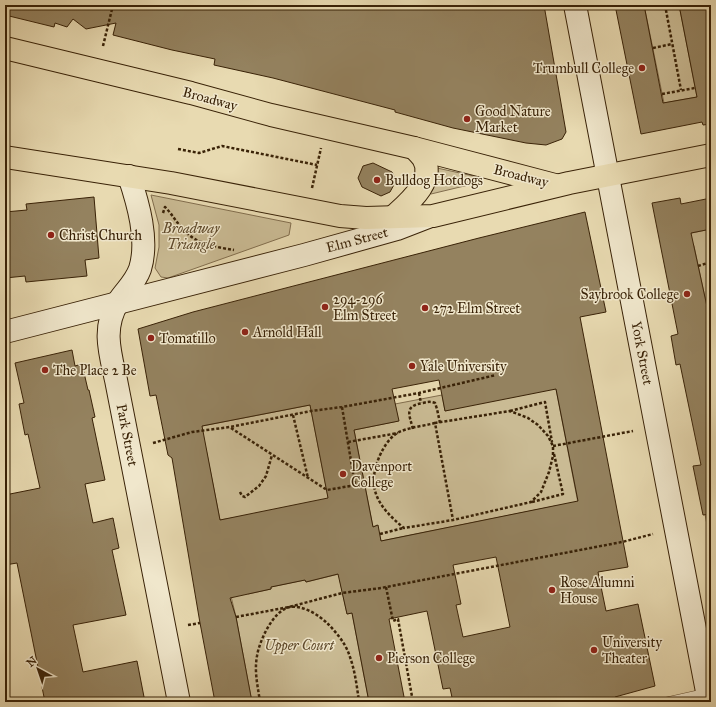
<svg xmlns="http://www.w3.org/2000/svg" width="716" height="707" font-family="'IM FELL Great Primer',serif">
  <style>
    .green { fill: #cabb94; stroke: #826e4e }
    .building { fill: #94825f; stroke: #392207; fill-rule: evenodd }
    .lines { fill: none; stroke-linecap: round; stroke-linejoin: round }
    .lane-casing { stroke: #655032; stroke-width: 10 }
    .secondary-casing { stroke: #392207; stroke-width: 24 }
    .primary-casing { stroke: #392207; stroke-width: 24 }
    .path { stroke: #392207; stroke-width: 2.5; stroke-dasharray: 3 2; stroke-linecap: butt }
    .lane { stroke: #f0e7cc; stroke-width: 9 }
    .secondary { stroke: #f0e7cc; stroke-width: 22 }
    .primary { stroke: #e8dab1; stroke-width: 22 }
    .poi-dot { fill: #8f2418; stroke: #f0e7cc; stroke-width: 1.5 }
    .labels { text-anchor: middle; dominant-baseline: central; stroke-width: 3; stroke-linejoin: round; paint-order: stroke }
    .poi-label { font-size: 14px; fill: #392207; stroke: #f0e7cc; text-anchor: start }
    .street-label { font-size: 14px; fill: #392207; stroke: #f0e7cc }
    .park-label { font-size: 14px; font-style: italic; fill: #5d482a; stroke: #f0e7cc }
  </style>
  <rect width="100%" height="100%" fill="#e8dab1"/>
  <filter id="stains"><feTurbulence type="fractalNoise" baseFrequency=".005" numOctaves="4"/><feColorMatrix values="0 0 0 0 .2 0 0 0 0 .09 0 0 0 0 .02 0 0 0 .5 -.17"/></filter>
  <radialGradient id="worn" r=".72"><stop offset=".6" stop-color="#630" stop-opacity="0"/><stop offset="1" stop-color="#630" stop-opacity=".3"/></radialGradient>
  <g class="green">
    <path d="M644,5H679L697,97L664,103Z"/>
    <path d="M437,168L478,177L480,178L481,182L431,194L430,193Z"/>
    <path d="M151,195L291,223L289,235L168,278L161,277L155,268L159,247V225Z"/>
    <path d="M711,229V321H710L694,246L687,234Z"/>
    <path d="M555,384L578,503L555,506L381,541L377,525L373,527L354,430L398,421L395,404L442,395L445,411Z"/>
    <path d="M310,405L329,502L220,520L206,449L192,428Z"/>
    <path d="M701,493L711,507V546Z"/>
    <path d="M343,573L340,581L347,614L352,613L369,702H252L236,617L230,592L247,589L248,594L271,589V587L305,580L306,582Z"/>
  </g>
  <g class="building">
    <path d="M5,5H439V7L482,8V5H544L566,132L562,139L546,145L526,143L453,128L395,112V110L273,78L214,65L215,59L172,50L113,35L116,23L86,29L73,19L67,27L55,23L54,27L5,15Z"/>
    <path d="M615,5H644L663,103L697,97L679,5H709L711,13V124L703,125L702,122L641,134Z"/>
    <path d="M373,163L392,172L396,181L390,192L381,196L362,187L358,178L363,166Z"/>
    <path d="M94,197L99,258L85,260L87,276L26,282L25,276L5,278V212L27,210L26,204Z"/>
    <path d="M680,198L681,204L711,198V229L691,233L711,325V514L703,515L693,466L701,465L680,364L676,365L671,336L678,334L652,203Z"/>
    <path d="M585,212L606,312L580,317L628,567L598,572L606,611L638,604L655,686L615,697L616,702H453L450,688L443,689L427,611L389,619L405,702H369L352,613L347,614L338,574L306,582L305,580L271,587V589L230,598L236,617L252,702H215L200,623L172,458L168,455L156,395L150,396L138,329L193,312L479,238ZM439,380L445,411L556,389L578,501L381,541L378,525L373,527L354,430L399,421L392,389ZM310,405L328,498L220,520L202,426ZM496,557L510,627L463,637L456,605L461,604L453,565Z"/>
    <path d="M72,350L75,366L82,364L88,390H89L95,417L92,418L105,480L85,484L93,523L113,518L119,548L112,550L126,615L73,625L83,672L137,661L145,702H45L17,563L5,565V495L40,488L28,434L25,435L19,404L24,403L15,363Z"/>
  </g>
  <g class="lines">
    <g class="lane-casing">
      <path id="lane" d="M667,702L707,693"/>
    </g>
    <g class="secondary-casing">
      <g id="secondary">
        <path d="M575,5L709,702"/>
        <path d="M129,176C138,203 149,240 140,269C135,283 125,291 118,302C102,328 110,353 116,380L179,702"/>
        <path d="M5,332L304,255L397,229L428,217"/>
      </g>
    </g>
    <g class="primary-casing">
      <g id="primary">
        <path d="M5,48L191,93L271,115L414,148L555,185"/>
        <path d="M5,157L171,183L340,216L366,218L433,216L569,183L711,155"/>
        <path d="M393,217C407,204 437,180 423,158C420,154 417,151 414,148"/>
      </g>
    </g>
    <g class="path">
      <path d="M665,5L681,90"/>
      <path d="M103,46L113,5"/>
      <path d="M653,48L672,44"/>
      <path d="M662,94L695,88"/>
      <path d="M178,149L199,153L222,146L317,165"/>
      <path d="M709,183L711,193"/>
      <path d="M312,188L321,148"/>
      <path d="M163,213L165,207C172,214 176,222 183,229C195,244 216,247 234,250"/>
      <path d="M698,266L711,262"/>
      <path d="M5,294L8,301"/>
      <path d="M419,393L421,403"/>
      <path d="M342,407L355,485"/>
      <path d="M510,411L545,402L552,442"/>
      <path d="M293,415L308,478"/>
      <path d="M435,423C424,426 410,427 399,432C391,436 385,445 381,453C365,487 377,506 404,528L453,520L531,502L541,492L549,472L553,456V446L548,436L538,425L528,418L510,411L435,423L453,520"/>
      <path d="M231,428L327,490L373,482"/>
      <path d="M413,429C409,414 404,406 423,403C427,402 430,401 435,403L437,409L440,423"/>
      <path d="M348,442L398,433"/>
      <path d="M153,443L192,432L230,427L311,411L342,407L419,393L496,375"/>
      <path d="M553,446L633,431"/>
      <path d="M240,492L242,496L245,497L259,486L266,476L272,455"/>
      <path d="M532,502L563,494L554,454"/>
      <path d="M380,534L403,528"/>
      <path d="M386,587L393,621L398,619L413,702"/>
      <path d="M236,617L289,607L342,593L381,588L622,542L653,534"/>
      <path d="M188,625L200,623"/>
      <path d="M260,702C258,687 254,672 257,656C259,642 273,610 290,607C303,605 319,615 328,624C337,633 346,644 350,657C355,671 357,687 359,702"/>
    </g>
    <use href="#lane" class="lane"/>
    <use href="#secondary" class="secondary"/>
    <use href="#primary" class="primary"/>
  </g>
  <g class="poi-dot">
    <circle cx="642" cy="68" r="4"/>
    <circle cx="467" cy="119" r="4"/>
    <circle cx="377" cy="180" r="4"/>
    <circle cx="51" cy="235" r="4"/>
    <circle cx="687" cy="294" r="4"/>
    <circle cx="325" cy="307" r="4"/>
    <circle cx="425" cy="308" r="4"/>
    <circle cx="245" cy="332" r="4"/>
    <circle cx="151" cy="338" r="4"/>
    <circle cx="412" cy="366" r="4"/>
    <circle cx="45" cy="370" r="4"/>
    <circle cx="343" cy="474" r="4"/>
    <circle cx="552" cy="590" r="4"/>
    <circle cx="594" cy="650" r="4"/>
    <circle cx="379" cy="658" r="4"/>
  </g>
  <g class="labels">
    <g class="poi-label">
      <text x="634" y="68" text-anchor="end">Trumbull College</text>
      <text x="475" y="111">Good Nature<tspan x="475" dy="16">Market</tspan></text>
      <text x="385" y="180">Bulldog Hotdogs</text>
      <text x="59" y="235">Christ Church</text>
      <text x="679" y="294" text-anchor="end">Saybrook College</text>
      <text x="333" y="299">294-296<tspan x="333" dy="16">Elm Street</tspan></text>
      <text x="433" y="308">272 Elm Street</text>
      <text x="253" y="332">Arnold Hall</text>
      <text x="159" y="338">Tomatillo</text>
      <text x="420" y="366">Yale University</text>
      <text x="53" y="370">The Place 2 Be</text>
      <text x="351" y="466">Davenport<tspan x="351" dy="16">College</tspan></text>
      <text x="560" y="582">Rose Alumni<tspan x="560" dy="16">House</tspan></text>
      <text x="602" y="642">University<tspan x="602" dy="16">Theater</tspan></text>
      <text x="387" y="658">Pierson College</text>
    </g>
    <g class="street-label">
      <text transform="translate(210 99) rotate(15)">Broadway</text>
      <text transform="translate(521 176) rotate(14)">Broadway</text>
      <text transform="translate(357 240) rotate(-15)">Elm Street</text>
      <text transform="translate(642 353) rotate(79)">York Street</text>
      <text transform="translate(127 435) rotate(79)">Park Street</text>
    </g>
    <g class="park-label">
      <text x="191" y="228">Broadway<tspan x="191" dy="16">Triangle</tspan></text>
      <text x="299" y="645">Upper Court</text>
    </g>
  </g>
  <rect width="716" height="707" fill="none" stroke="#e8dab1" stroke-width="20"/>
  <rect x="6" y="6" width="704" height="695" fill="none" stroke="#392207" stroke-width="2"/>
  <rect x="10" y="10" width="696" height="687" fill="none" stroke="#392207"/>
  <g transform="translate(38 669) rotate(320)" stroke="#f0e7cc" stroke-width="3" paint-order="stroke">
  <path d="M0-3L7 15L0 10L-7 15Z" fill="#392207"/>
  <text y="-6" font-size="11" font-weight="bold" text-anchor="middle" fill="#392207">N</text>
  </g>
  <rect width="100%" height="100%" filter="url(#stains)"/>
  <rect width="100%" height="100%" fill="url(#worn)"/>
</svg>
